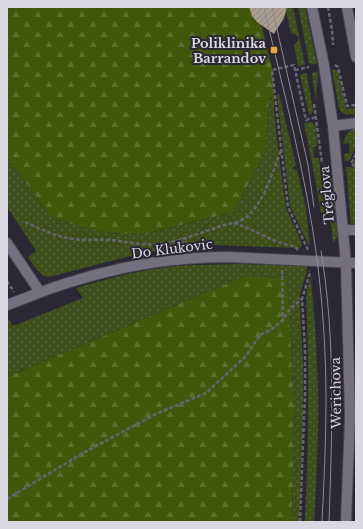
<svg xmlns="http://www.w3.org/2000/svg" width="363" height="529" font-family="'Libre Baskerville',serif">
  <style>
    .grass { fill: url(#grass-dots) }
    .forest { fill: url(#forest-firs) }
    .building { fill: url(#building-hatch) }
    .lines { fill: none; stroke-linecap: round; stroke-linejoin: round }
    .minor-casing { stroke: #47434e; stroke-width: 12 }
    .path { stroke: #66626e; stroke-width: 2.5; stroke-dasharray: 4 2; stroke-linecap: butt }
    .minor { stroke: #757080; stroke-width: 10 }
    .tram { stroke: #8b8892; stroke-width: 1 }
    .poi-dot { fill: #eca93a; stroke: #2b2734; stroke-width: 1.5 }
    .labels { text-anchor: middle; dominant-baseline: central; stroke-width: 4; stroke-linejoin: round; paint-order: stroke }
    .poi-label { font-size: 13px; font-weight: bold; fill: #dbd8e1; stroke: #2b2734; text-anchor: end }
    .street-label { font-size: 13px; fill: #dbd8e1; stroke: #2b2734 }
  </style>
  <defs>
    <pattern id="grass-dots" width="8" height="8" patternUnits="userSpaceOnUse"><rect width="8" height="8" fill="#3d4e1b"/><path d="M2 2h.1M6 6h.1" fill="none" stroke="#58673c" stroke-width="1.8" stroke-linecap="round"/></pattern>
    <pattern id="forest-firs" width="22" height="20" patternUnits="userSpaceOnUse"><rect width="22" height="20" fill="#41570c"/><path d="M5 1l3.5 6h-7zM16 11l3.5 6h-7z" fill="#5c6e2f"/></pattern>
    <pattern id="building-hatch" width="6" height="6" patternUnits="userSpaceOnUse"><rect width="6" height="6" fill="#ab9d90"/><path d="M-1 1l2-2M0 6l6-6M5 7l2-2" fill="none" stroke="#8c8179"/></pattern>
  </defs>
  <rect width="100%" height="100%" fill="#2b2734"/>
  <g class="grass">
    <path d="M286,7H293L305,65L298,66L294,45L298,41V37L295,34L291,33L286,11Z"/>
    <path d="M298,7H305L317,64H311L309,62Z"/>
    <path d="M332,70H337L338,72L346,108L347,109L356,108V113C349,116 342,115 339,108Z"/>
    <path d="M318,71V72L316,101L312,75V73Z"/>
    <path d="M304,73L307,74L313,110L312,113L309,115L300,75Z"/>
    <path d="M279,94L296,165L294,166L293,168L294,170L297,169L306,209L310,244H308L290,206L278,103L277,95Z"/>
    <path d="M274,96V111L279,155L286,208L301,241L302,245L300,248L213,245L182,248L142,253L49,277C39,276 33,264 28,257L36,251L7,207V157L50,216L74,225L116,234L149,233L234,212L265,151L269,98Z"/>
    <path d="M311,122L313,123L316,126L317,146L313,147L314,158H319L326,223L322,218L312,163L304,123Z"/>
    <path d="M353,128H356V146L349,161H345L344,154L350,153L349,143L344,144L343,142L348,132Z"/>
    <path d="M356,157V225H351L346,167H352Z"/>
    <path d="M324,163L333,180L338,232L337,237L333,243Z"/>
    <path d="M240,264L307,266C307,278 300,288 300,299C300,320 302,342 303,363C304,416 301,469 299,522H292L294,406L287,278L245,276L7,377V321L9,320L13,326L83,298L76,288C101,281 127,273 154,269C182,264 211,265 240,264Z"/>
    <path d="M312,275L311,282C314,309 316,337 317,364C320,416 317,469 314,522H305C308,448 310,373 306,299L307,289Z"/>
  </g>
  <g class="forest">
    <path d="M7,7H257L272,68L274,96L269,98L265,151L234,212L148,233L122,234L105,232L74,225L50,216L7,157Z"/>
    <path d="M245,276L287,278L294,406L292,522H7V377Z"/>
  </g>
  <path class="building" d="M249,7H287L284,18L274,34L257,22L252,16Z"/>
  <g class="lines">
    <g class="minor-casing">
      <g id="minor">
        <path d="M312,7L324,65L333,126L346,263L350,417L346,522"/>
        <path d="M347,7L356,57"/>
        <path d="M333,126L356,123"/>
        <path d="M343,230H356"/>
        <path d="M7,243L40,292"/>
        <path d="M7,305C26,298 45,290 64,284C116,267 172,257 227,257L356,263"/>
      </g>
    </g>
    <g class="path">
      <path d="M328,7L332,30L333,45"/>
      <path d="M335,65L338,67L347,106L356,105"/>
      <path d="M295,70L309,67"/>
      <path d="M314,104L322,163"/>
      <path d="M356,154L351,164L356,166"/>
      <path d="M25,222C41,229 56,237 74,239C85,241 96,239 107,240C120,240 132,244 144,244C169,246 194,235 218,227C229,223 243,223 251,213C265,198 274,169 281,150"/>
      <path d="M234,223C250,228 265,237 281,243C287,245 295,245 298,250"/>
      <path d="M164,243L175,247L186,239"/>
      <path d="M308,250L288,207L272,70L294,65L306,120L316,117"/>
      <path d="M282,270L283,320"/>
      <path d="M7,281L14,292"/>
      <path d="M7,499L83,453L156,414L206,393L246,356L260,335L272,329L283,320L290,309L302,299"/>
      <path d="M300,522L305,394V348L302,299L310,273L309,271"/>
    </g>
    <use href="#minor" class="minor"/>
    <g class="tram">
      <path d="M264,7C283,90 306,174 317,259C323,306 326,354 326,401C326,441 324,482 322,522"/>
      <path d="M272,7L308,165L314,207"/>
      <path d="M321,251C336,340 332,432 329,522"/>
    </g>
  </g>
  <rect class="poi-dot" x="270" y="46" width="8" height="8" rx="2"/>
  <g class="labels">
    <g class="poi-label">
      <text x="266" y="43">Poliklinika<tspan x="266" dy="15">Barrandov</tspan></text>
    </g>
    <g class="street-label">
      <text transform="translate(327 195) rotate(-95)">Tréglova</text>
      <text transform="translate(172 249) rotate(-7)">Do Klukovic</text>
      <text transform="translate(336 393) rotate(-91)">Werichova</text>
    </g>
  </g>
  <rect width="363" height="529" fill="none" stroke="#dbd8e1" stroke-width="16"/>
</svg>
